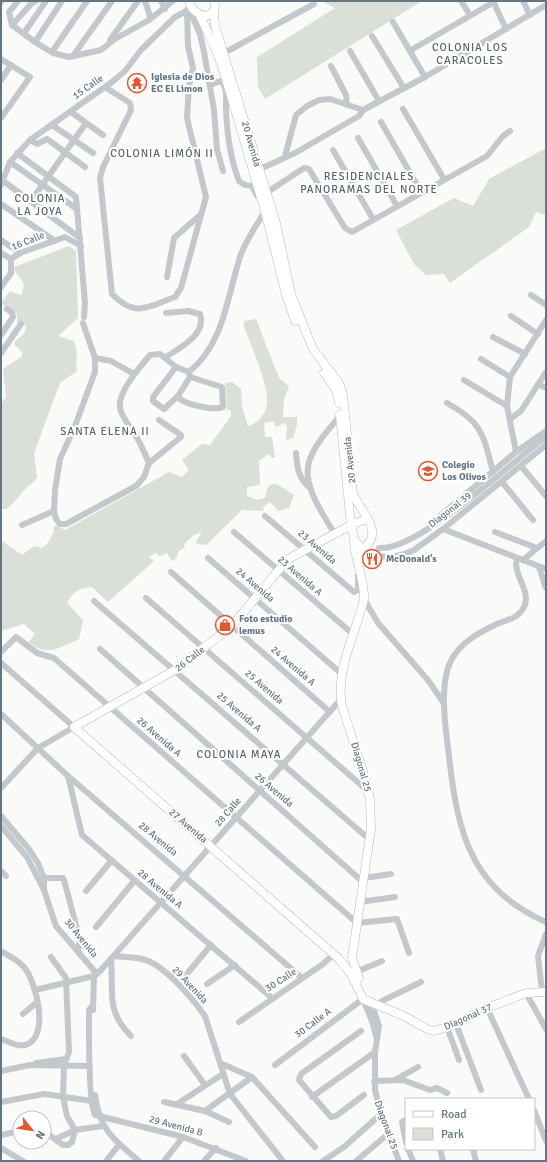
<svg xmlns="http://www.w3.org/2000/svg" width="547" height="1162" font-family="Signika,sans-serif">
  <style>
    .green { fill: #dadfd7 }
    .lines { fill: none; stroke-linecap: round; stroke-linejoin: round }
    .major-casing { stroke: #b5babe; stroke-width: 9 }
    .minor { stroke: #c3c8cc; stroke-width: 6 }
    .major { stroke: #fff; stroke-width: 8 }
    .labels { text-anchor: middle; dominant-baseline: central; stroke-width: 4; stroke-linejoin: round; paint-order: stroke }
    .poi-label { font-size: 10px; font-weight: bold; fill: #657683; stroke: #fff; text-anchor: start }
    .street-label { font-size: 10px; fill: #657683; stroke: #fff }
    .neighbourhood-label { font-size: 11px; letter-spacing: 1px; fill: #57646e; stroke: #fff }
  </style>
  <rect width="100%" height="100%" fill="#fafaf8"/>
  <g class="green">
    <path d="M322,1H422L265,99L258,87L257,57L335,8Z"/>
    <path d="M546,148V215L536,212L529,227L450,283L444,274L426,275L414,264L396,230L454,198L473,206L489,179Z"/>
    <path d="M69,246L76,251L78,318L58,336L74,341L77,352L76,361L77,371L60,383L34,453L37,477C34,483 29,485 25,489C19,496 14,503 7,509H1V404L6,397L3,369L21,357L23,353L14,344L15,341L24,334L26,327L22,321L17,323V314L1,303L10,291L21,295C29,277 17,282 14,267Z"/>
    <path d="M256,319L279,378L289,386L284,399L283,417H297V425L293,438L286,440L287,427L285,423L276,427L273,421L264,423L265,437H272L275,457L272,458L268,454L259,461L260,485L247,487V496L257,500L265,498L267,489L271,484H277L294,495L289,508L278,511L270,502L263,507L264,511L242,510L206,545L197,544L196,541L202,532L194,535L184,544L185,547L178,552L177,558L172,561L167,553L160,556L155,553L149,557L154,561L108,602L92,587C78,588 73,592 67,603L83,620L79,639C61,647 46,658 29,642L35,634L24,624L1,631V540L22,555L34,546L42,548L48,543L54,531L53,528L56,525L65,530L169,472L182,477L189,470L182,460L202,444L210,445L231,416V410H227L225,383L232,382L241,389L242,407L248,426C259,422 265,416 267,404C270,389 250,342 244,327V321Z"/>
  </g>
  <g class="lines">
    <g class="major-casing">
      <g id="major">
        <path d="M189,1C191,10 198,15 207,16C213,13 217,8 214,1"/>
        <path d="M214,11L215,26L276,223L291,294L313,349L339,383L343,395L353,494C358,506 375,524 372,536C371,541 367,545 364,549C361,553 360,559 359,563"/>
        <path d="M200,15L218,55L226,79L265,211L286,295L295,321"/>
        <path d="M324,373L336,390L339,403"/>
        <path d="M340,415L351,525L355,541L363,550"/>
        <path d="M368,519L355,523L288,559L232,626L175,670L74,727L338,958L351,974L363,999L365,1000L404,1016L427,1029L434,1031L456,1024L487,1008L526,993L546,992"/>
        <path d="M354,540C354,560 365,578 364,599C356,633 335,670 342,706L367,784L370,800L371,830L368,849L352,958L359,978"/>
      </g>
    </g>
    <g class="minor">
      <path d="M18,1L9,12L12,25L35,42L53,53L69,57L101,50L115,39L149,20L173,1"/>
      <path d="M145,1L150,16L149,20"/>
      <path d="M161,1L165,9"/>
      <path d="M461,1L470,15"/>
      <path d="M493,1L506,29"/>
      <path d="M523,1L530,15"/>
      <path d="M1,2V1"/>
      <path d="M189,9L200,34L204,52L214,110L217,149L223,171"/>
      <path d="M393,22L425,77"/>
      <path d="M12,25L32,3L36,1"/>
      <path d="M24,33L46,1"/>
      <path d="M372,36L404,88"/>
      <path d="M110,40L138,1"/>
      <path d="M35,42L62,1"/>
      <path d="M411,50L494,2"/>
      <path d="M350,51L379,101"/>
      <path d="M52,52L87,1"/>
      <path d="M224,53L314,4"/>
      <path d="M73,56L112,1"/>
      <path d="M1,59L30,77L1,118"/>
      <path d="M331,66L346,95L347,105"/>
      <path d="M1,80L11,65"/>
      <path d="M210,85L220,81C228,86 226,101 226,110C227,134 230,158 239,181L245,185L252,186L257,196L260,195"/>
      <path d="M105,87L130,103L131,110L103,167L100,178L112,294C135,318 147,307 175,297L181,288L206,197L187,118L189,86L193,68L188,46L187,10"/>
      <path d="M403,109L444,179"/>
      <path d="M71,112L103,135"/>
      <path d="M381,122L421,192"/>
      <path d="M52,125L93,153"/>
      <path d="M358,138L397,206"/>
      <path d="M30,140L37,144L47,139L85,167"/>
      <path d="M333,150L373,219"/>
      <path d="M17,153L76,197L85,303L84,317"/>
      <path d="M285,156L296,115L307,106L319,100L330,99L363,110"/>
      <path d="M10,162L77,209"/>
      <path d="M258,170L295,153L359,116L363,110L425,77L546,5"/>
      <path d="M2,180L80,238"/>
      <path d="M1,185L10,162L30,140L112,82L125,71L141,50L175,17L190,9"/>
      <path d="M266,193L304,168L309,169L345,228L352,232L487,156L503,136L510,131"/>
      <path d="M31,201L86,123"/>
      <path d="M1,204L55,241"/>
      <path d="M1,240L20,253"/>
      <path d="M1,253L11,259"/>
      <path d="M167,277L174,238L200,215"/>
      <path d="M1,287L11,273V259L20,253L65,237L81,246"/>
      <path d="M531,295L546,305"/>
      <path d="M166,313L188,311L200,314C207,335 180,347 166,357"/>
      <path d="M511,316L538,334"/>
      <path d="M83,323L95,358V372L75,426L60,459L55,490L54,511L56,519L60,524H66L136,486L144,477L149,463L181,437V435L159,420"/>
      <path d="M1,335L13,317L12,313L7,309"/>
      <path d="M493,337L525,354"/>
      <path d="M1,353L21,324"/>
      <path d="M95,358L111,361L134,374"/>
      <path d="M481,359L510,377"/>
      <path d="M176,367L153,397V401L164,409L178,396L190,377L189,373"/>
      <path d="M464,380L507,406"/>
      <path d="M538,384L546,388"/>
      <path d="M178,396C180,404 214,411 223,407L222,387L190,377"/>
      <path d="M447,403C483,423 483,434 493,472"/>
      <path d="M510,419L521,411L546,372"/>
      <path d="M516,452L507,406L510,377L546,320"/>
      <path d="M296,453C297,466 298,478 309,487"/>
      <path d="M149,463C145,455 142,446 137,438C132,429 122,418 120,408C117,392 141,366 150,355L160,354L176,367L189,372C224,344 227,297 240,257C245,241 257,225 265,211"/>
      <path d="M521,466L546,496"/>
      <path d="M502,482L533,520"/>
      <path d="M265,516L354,592L358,590V575"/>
      <path d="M433,524L441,515L516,452L546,431"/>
      <path d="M22,525L54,511"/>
      <path d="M443,529L546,569"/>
      <path d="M234,532L354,635"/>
      <path d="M495,532L537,548"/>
      <path d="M334,533C323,514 302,485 309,462C314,445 329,429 340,416"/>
      <path d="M379,548C419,551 511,462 546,437"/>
      <path d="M363,550L371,554"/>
      <path d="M376,556L391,557L405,554L414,550L443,529L546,445"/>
      <path d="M208,558L343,675"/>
      <path d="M517,558C512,575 532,591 524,607C518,619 508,619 497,624C480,632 461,642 452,659C440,679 444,717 447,739C456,821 463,885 546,922"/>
      <path d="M523,560L546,541"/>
      <path d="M539,567L546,588"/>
      <path d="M171,572L330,712"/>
      <path d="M146,598L368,791"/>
      <path d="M364,599L378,623L428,680L443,702"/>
      <path d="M94,601L369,839"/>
      <path d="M100,649L363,882"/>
      <path d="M1,652L16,637L37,653L54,658L357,923L397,919L409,953"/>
      <path d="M1,663L74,727L38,748L1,788"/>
      <path d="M1,714L68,776L302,978"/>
      <path d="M68,776L82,835L272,998"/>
      <path d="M1,816L29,849L38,863L44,878V890L56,926L97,974"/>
      <path d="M1,826L27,857L44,890"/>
      <path d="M1,871L6,876"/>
      <path d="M44,878H63L64,880L80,940L78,951"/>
      <path d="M364,878L391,874"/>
      <path d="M86,891L112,860"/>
      <path d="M360,902L395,897"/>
      <path d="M96,927L135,880"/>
      <path d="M1,951C9,956 18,960 24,967C36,981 51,1038 25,1045C16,1047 9,1041 1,1039"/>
      <path d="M114,956C123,957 133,957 142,959C163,963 193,999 205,1016L230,1094L283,1161"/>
      <path d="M111,959C114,992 105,1010 131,1036"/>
      <path d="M356,972L382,961"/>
      <path d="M186,975L211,945"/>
      <path d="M207,984L235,965"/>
      <path d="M35,990L94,976L101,970L341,699"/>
      <path d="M542,991L538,956L546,934"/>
      <path d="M526,993L546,1029"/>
      <path d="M371,1002L379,1026L375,1052V1090L381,1114L399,1161"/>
      <path d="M378,1005L382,1001L421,982"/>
      <path d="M92,1006L89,1010C89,1029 88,1104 95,1115L183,1137L246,1161"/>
      <path d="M487,1008L529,1099"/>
      <path d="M93,1010L94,976"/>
      <path d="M23,1014L37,1002"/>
      <path d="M239,1022L323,964L334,954"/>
      <path d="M456,1024L481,1090"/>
      <path d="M447,1027L459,1060"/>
      <path d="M361,1031L301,1074L299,1080L331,1117L336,1116L364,1095"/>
      <path d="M184,1056L205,1085"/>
      <path d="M36,1063L66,1059"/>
      <path d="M220,1063L252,1077L315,1147"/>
      <path d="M275,1065L363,999L372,1021L376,1036"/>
      <path d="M1,1071L30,1065L90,1066"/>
      <path d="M395,1080L418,1067"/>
      <path d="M374,1081L403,1080L430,1090L437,1088L447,1093"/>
      <path d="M95,1095C99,1129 114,1140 139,1161"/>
      <path d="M312,1097L375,1052"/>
      <path d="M1,1102L44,1094L92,1101"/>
      <path d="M164,1102L205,1111L229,1122"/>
      <path d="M177,1104L223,1074"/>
      <path d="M534,1110L546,1141"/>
      <path d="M205,1111L252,1077"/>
      <path d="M406,1120L402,1122L406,1143"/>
      <path d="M44,1131L63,1145H68L72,1142L75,1130L67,1116L63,1097L64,1065L69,1052L66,978L51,957"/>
      <path d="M1,1135L20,1131"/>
      <path d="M56,1139L75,1130L103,1126"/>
      <path d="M1,1148L23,1161"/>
      <path d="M408,1149L413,1161"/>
      <path d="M440,1149L443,1161"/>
      <path d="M473,1149L476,1161"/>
      <path d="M106,1161L119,1145"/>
      <path d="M164,1161L183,1137"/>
      <path d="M204,1161L216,1148"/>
      <path d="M323,1161L344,1147L381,1114"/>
      <path d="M356,1161L388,1134"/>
    </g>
    <use href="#major" class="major"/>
  </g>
  <defs>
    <g id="temple-ring" transform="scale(1)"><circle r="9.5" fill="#fff" stroke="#e4572e" stroke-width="1.5"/><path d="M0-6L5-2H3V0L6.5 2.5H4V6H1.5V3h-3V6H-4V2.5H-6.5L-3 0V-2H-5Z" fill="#e4572e"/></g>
    <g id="school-ring" transform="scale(1)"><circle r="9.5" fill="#fff" stroke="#e4572e" stroke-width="1.5"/><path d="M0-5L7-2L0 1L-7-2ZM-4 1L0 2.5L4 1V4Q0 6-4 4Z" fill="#e4572e"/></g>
    <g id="restaurant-ring" transform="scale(1)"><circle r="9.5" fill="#fff" stroke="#e4572e" stroke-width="1.5"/><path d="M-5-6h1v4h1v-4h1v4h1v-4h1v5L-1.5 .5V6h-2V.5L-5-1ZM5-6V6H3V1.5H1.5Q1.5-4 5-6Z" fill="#e4572e"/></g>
    <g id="shop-ring" transform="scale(1)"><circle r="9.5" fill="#fff" stroke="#e4572e" stroke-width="1.5"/><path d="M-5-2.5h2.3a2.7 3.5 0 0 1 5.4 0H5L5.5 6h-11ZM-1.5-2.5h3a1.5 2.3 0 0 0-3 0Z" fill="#e4572e"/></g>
  </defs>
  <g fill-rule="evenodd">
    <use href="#temple-ring" x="137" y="83"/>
    <use href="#school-ring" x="428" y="471"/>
    <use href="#restaurant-ring" x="372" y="559"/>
    <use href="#shop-ring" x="225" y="625"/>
  </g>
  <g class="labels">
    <g class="poi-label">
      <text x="151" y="77">Iglesia de Dios<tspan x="151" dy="12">EC El Limon</tspan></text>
      <text x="442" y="465">Colegio<tspan x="442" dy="12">Los Olivos</tspan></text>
      <text x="386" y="559">McDonald's</text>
      <text x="239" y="619">Foto estudio<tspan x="239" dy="12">lemus</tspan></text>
    </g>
    <g class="street-label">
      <text transform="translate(88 87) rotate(-35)">15 Calle</text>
      <text transform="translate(251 144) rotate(74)">20 Avenida</text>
      <text transform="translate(28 241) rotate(-22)">16 Calle</text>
      <text transform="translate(350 460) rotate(-96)">20 Avenida</text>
      <text transform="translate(450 510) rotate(-38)">Diagonal 39</text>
      <text transform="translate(317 547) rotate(41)">23 Avenida</text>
      <text transform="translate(300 576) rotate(41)">23 Avenida A</text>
      <text transform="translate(255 585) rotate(41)">24 Avenida</text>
      <text transform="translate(190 659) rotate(-38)">26 Calle</text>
      <text transform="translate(293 666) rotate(41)">24 Avenida A</text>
      <text transform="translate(264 687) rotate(41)">25 Avenida</text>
      <text transform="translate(239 712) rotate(41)">25 Avenida A</text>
      <text transform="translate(159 737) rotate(41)">26 Avenida A</text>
      <text transform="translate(361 767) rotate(74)">Diagonal 25</text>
      <text transform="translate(274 790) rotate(41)">26 Avenida</text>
      <text transform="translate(228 812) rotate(-49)">28 Calle</text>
      <text transform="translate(188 826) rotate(41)">27 Avenida</text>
      <text transform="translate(158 839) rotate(40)">28 Avenida</text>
      <text transform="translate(160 889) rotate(40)">28 Avenida A</text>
      <text transform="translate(81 938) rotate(51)">30 Avenida</text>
      <text transform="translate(281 980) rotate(-33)">30 Calle</text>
      <text transform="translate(190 985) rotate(47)">29 Avenida</text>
      <text transform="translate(468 1017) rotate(-24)">Diagonal 37</text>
      <text transform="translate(313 1023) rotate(-37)">30 Calle A</text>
      <text transform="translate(386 1125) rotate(70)">Diagonal 25</text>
      <text transform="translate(176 1126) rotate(15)">29 Avenida B</text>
    </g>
    <g class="neighbourhood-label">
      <text x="470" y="47">COLONIA LOS<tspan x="470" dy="13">CARACOLES</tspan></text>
      <text x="162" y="153">COLONIA LIMÓN II</text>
      <text x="369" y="176">RESIDENCIALES<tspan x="369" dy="13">PANORAMAS DEL NORTE</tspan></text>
      <text x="40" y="198">COLONIA<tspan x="40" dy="13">LA JOYA</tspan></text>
      <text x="105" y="431">SANTA ELENA II</text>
      <text x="239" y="754">COLONIA MAYA</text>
    </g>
  </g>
  <rect width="547" height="1162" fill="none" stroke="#657683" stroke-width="4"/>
  <rect x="405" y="1098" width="130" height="52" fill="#ffffff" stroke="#c1c8cd"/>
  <rect x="413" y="1111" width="20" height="6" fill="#ffffff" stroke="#c1c8cd"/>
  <text x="441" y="1118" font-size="12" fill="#657683">Road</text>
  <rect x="413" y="1128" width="20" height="12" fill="#dadfd7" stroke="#c1c8cd"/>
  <text x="441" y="1138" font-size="12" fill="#657683">Park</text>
  <g transform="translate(32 1130) rotate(120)"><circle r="19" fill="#ffffff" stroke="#c1c8cd"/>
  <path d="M0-3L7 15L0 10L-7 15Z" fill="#e4572e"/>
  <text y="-6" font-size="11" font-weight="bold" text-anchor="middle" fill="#657683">N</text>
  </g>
</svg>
